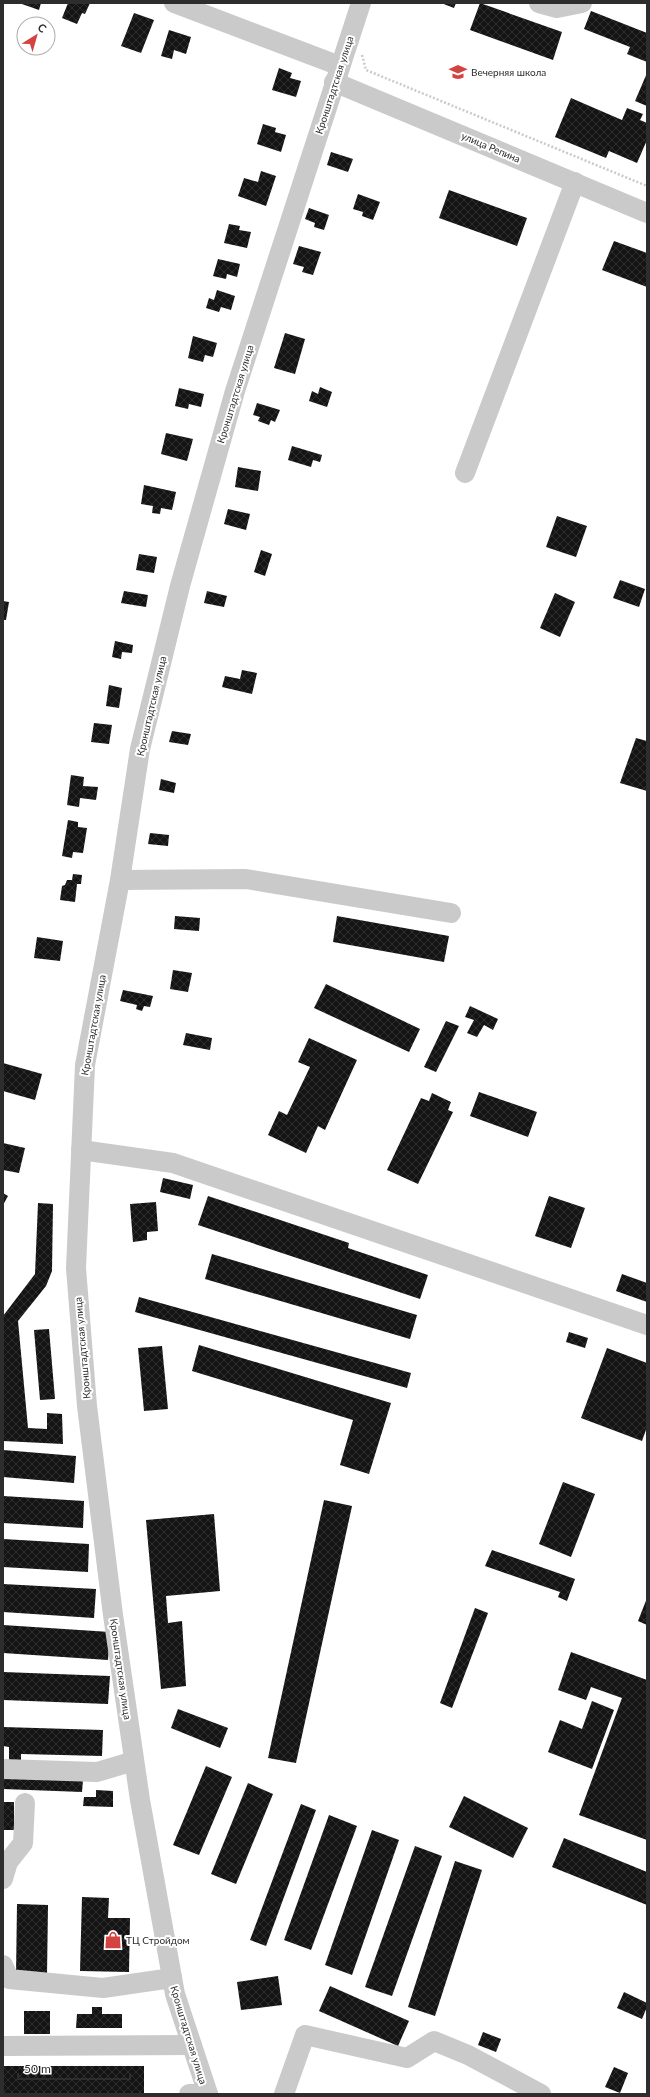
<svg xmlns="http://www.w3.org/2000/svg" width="650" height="2097" font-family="Lato,sans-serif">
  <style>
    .building { fill: url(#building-cross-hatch) }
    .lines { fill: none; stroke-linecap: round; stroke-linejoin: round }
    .path { stroke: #cacaca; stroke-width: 2.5; stroke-dasharray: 2 2; stroke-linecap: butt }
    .minor { stroke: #cacaca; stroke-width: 20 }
    .labels { text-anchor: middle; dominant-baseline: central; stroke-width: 4; stroke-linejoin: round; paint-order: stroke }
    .poi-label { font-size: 10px; fill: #2d2d2d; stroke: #fff; text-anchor: start }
    .street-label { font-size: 10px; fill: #2d2d2d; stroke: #fff }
  </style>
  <defs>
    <pattern id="building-cross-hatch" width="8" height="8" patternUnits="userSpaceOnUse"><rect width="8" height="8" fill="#141414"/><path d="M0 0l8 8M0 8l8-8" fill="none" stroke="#2e2e2e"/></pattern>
  </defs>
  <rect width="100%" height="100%" fill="#fff"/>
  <g class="building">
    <path d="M19,3H41L39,10Z"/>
    <path d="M68,3H90L85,14L82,13L77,24L62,18Z"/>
    <path d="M441,3H456L454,8Z"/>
    <path d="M480,3L562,32L553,60L470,30Z"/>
    <path d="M591,11L647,33V62L627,54L630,47L584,29Z"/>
    <path d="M134,13L154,20L141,53L121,46Z"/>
    <path d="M169,30L191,37L186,54L174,50L172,59L161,56Z"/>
    <path d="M279,68L292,73L290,78L301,81L296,97L272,90Z"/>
    <path d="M647,73V106L635,101Z"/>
    <path d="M571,98L622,120L627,108L643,114L640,120L647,123V140L637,163L609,151L606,158L555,137Z"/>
    <path d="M263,124L276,128L275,132L286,135L281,152L257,144Z"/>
    <path d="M331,152L353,159L348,172L327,165Z"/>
    <path d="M261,171L276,176L266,206L238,196L244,178L258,182Z"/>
    <path d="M449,190L527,218L517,246L439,218Z"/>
    <path d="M358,194L380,202L373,220L362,216L363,212L353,209Z"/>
    <path d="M309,208L329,215L324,230L314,227L315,223L305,219Z"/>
    <path d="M229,224L240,226L239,230L251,232L247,248L224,243Z"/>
    <path d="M614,241L647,253V287L602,270Z"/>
    <path d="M299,246L321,252L313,275L302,272L304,267L293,264Z"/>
    <path d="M218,259L240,264L237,277L227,274L226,279L213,276Z"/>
    <path d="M217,290L235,296L231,310L221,307L219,312L206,308L209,298L214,300Z"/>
    <path d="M285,333L305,339L295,374L274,368Z"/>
    <path d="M193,336L217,343L213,357L205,355L203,362L188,358Z"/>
    <path d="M320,387L332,392L327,407L309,401L312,391L318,394Z"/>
    <path d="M179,388L204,394L201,407L189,404L188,409L175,406Z"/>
    <path d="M257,403L280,410L275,422L271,420L269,425L258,421L260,417L253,415Z"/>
    <path d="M166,433L193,439L187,461L161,454Z"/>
    <path d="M292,446L322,455L320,462L313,460L311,467L288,460Z"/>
    <path d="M238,467L261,471L258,491L235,487Z"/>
    <path d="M144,485L176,492L172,510L161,508L160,514L152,513L153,506L141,504Z"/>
    <path d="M228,509L250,514L246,530L224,524Z"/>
    <path d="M557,516L587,526L576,557L546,547Z"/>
    <path d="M261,550L272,554L265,576L254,572Z"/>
    <path d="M139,554L157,557L154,573L136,570Z"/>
    <path d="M620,580L645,589L639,607L613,598Z"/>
    <path d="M124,591L148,595L146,607L121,603Z"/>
    <path d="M207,591L227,596L224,607L204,603Z"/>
    <path d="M555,593L575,602L560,637L540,628Z"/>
    <path d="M3,601L9,602L6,620H3Z"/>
    <path d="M115,641L133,645L132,653L122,652L121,659L112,657Z"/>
    <path d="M242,670L257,673L252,694L222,687L225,676L240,679Z"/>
    <path d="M109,685L122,688L119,708L106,706Z"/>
    <path d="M94,723L112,725L109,744L91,742Z"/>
    <path d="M172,731L191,734L188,745L169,742Z"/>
    <path d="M636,738L647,741V791L620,783Z"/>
    <path d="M71,775L84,777L83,786L98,787L96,800L80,798L79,807L67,805Z"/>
    <path d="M161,779L176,783L174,793L159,790Z"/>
    <path d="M68,820L78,822V827L87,828L83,853L73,852L72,858L62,856Z"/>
    <path d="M150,833L169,835L168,846L148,844Z"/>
    <path d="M73,874L82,875L81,884H77L75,902L60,900L62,886L65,885L67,880H72Z"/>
    <path d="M175,916L200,918L199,931L174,929Z"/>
    <path d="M337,916L449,936L444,962L333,942Z"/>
    <path d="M37,937L63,941L60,961L34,958Z"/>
    <path d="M173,970L192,973L188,992L170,989Z"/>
    <path d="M326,984L420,1029L409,1052L314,1008Z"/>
    <path d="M123,990L153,996L150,1007L144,1006L142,1011L136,1009L137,1005L120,1001Z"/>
    <path d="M470,1006L498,1019L493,1030L484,1025L477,1037L467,1033L474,1020L465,1017Z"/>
    <path d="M446,1021L459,1026L436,1072L424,1067Z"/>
    <path d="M186,1033L212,1038L210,1050L183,1045Z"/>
    <path d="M309,1038L357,1060L325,1130L318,1126L306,1153L268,1135L279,1111L287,1115L310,1067L298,1062Z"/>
    <path d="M3,1063L42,1074L35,1100L3,1091Z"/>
    <path d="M479,1092L537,1112L528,1137L470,1116Z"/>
    <path d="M432,1093L451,1102L448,1110L453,1112L418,1184L387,1170L421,1098L429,1101Z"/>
    <path d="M3,1143L25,1148L19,1173L3,1170Z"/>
    <path d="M163,1178L193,1185L190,1199L160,1192Z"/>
    <path d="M3,1193L8,1196L3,1205Z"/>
    <path d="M208,1196L349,1243L348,1248L428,1275L420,1299L198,1225Z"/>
    <path d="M549,1196L585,1208L571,1248L535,1236Z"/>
    <path d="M156,1202L158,1231L147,1232V1240L133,1242L130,1204Z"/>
    <path d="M38,1203L53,1204L52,1271L46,1286L18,1321L28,1428L47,1429V1413L62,1414L63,1444L3,1441V1316L35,1274Z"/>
    <path d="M212,1254L417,1315L410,1339L205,1279Z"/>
    <path d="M622,1274L647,1283V1302L616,1291Z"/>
    <path d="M139,1297L411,1373L407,1388L135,1312Z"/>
    <path d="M49,1329L55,1399L40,1400L34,1330Z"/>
    <path d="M569,1332L588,1338L585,1348L566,1342Z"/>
    <path d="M199,1345L391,1403L369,1474L340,1465L353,1420L192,1371Z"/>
    <path d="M162,1346L168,1409L144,1411L138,1348Z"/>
    <path d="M607,1348L647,1363V1427L642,1441L581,1418Z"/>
    <path d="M3,1450L76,1456L74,1483L3,1477Z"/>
    <path d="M563,1482L595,1494L571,1557L539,1544Z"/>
    <path d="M3,1496L84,1501L83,1528L3,1523Z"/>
    <path d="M324,1500L352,1506L296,1763L268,1758Z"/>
    <path d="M214,1514L220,1591L166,1596L168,1623L182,1621L186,1686L161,1689L146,1520Z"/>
    <path d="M3,1539L89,1544L88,1572L3,1567Z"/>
    <path d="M492,1550L575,1579L567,1601L558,1597L560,1592L485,1566Z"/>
    <path d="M3,1584L96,1589L94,1618L3,1612Z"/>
    <path d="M647,1598V1625L638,1621Z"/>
    <path d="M475,1608L488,1613L452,1708L440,1703Z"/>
    <path d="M3,1625L110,1632L108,1660L3,1653Z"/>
    <path d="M571,1652L647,1680V1840L579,1815L622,1698L591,1687L586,1700L558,1690Z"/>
    <path d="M3,1672L110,1676L108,1704L3,1700Z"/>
    <path d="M592,1701L614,1710L592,1769L548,1752L560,1720L582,1729Z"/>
    <path d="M178,1709L228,1728L220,1748L171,1728Z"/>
    <path d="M3,1727L103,1730L102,1756L21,1754V1761H9V1747L3,1746Z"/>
    <path d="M206,1766L232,1777L199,1855L173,1845Z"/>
    <path d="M3,1777L83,1780L82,1792L3,1789Z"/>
    <path d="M248,1783L273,1794L236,1884L211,1874Z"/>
    <path d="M96,1790L113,1791V1807L83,1806L84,1797H96Z"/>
    <path d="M464,1796L528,1828L513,1858L449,1827Z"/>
    <rect x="3" y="1802" width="11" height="28"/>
    <path d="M301,1804L316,1810L266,1946L250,1940Z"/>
    <path d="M329,1815L357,1826L311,1950L284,1940Z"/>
    <path d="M372,1830L399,1840L352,1975L325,1965Z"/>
    <path d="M564,1838L647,1872V1905L552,1867Z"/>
    <path d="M415,1846L442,1856L392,1996L365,1987Z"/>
    <path d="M455,1861L482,1870L435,2016L408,2007Z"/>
    <path d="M82,1897L109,1898L108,1918H130L129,1972L80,1971Z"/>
    <path d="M17,1904L48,1905L47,1975H16Z"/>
    <path d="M278,1976L282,2005L241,2010L237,1982Z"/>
    <path d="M330,1986L409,2021L398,2046L319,2011Z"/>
    <path d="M624,1992L647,2003V2007L642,2019L617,2008Z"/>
    <path d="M92,2007H102V2014H122V2028H76L77,2014H92Z"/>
    <rect x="24" y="2011" width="26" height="23"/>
    <path d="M483,2032L501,2039L496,2052L478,2045Z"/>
    <rect x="3" y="2066" width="141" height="27"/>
    <path d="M614,2067L628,2073L620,2093L605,2087Z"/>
  </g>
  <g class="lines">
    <path class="path" d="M362,55L366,70L647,186"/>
    <g class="minor">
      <path d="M174,3L340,66"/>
      <path d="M539,3L557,8L582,3"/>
      <path d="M334,82L647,213"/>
      <path d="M465,473L575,182"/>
      <path d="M120,880L246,879L451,913"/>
      <path d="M81,1150L173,1163L647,1325"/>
      <path d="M3,1769L97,1772L134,1761"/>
      <path d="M3,1879L8,1862L23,1843L25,1803"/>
      <path d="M3,1965L9,1979L103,1988L172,1978"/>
      <path d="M3,2046L192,2045"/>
      <path d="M189,2094H208"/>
      <path d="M208,2094L175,1994L140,1800L113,1615L87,1406L76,1268L85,1065L120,880L140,749L180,586L235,391L361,3"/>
      <path d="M284,2094L305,2035L407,2058L434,2041L468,2055L541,2094"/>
    </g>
  </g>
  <defs>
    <g id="school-bare" transform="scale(1.38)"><path d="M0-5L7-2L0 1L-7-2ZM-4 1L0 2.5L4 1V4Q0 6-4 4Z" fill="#d24341" stroke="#fff" stroke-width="2.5" paint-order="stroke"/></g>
    <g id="shop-bare" transform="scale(1.38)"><path d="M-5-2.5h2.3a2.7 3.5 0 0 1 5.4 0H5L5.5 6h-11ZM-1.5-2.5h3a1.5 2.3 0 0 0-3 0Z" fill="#d24341" stroke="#fff" stroke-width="2.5" paint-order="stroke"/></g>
  </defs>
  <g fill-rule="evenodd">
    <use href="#school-bare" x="458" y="72"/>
    <use href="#shop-bare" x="113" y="1940"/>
  </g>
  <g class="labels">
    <g class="poi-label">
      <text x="471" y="72">Вечерняя школа</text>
      <text x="126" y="1940">ТЦ Стройдом</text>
    </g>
    <g class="street-label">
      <text transform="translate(334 85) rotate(-72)">Кронштадтская улица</text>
      <text transform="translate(491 147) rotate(23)">улица Репина</text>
      <text transform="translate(235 394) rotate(-73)">Кронштадтская улица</text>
      <text transform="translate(151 706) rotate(-77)">Кронштадтская улица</text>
      <text transform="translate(93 1025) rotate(-80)">Кронштадтская улица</text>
      <text transform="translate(82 1348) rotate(-95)">Кронштадтская улица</text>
      <text transform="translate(121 1669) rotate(82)">Кронштадтская улица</text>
      <text transform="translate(189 2035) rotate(73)">Кронштадтская улица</text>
    </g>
  </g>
  <rect width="650" height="2097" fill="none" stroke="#2d2d2d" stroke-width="8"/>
  <g transform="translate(36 36) rotate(37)"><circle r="19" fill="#ffffff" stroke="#ababab"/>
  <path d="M0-3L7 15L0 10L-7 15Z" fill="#d24341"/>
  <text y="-6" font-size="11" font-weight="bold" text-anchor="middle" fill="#2d2d2d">С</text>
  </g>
  <path d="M18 2073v6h112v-6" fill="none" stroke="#2d2d2d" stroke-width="2"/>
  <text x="24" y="2073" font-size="12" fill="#2d2d2d" stroke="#ffffff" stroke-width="3" paint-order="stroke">50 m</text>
</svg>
